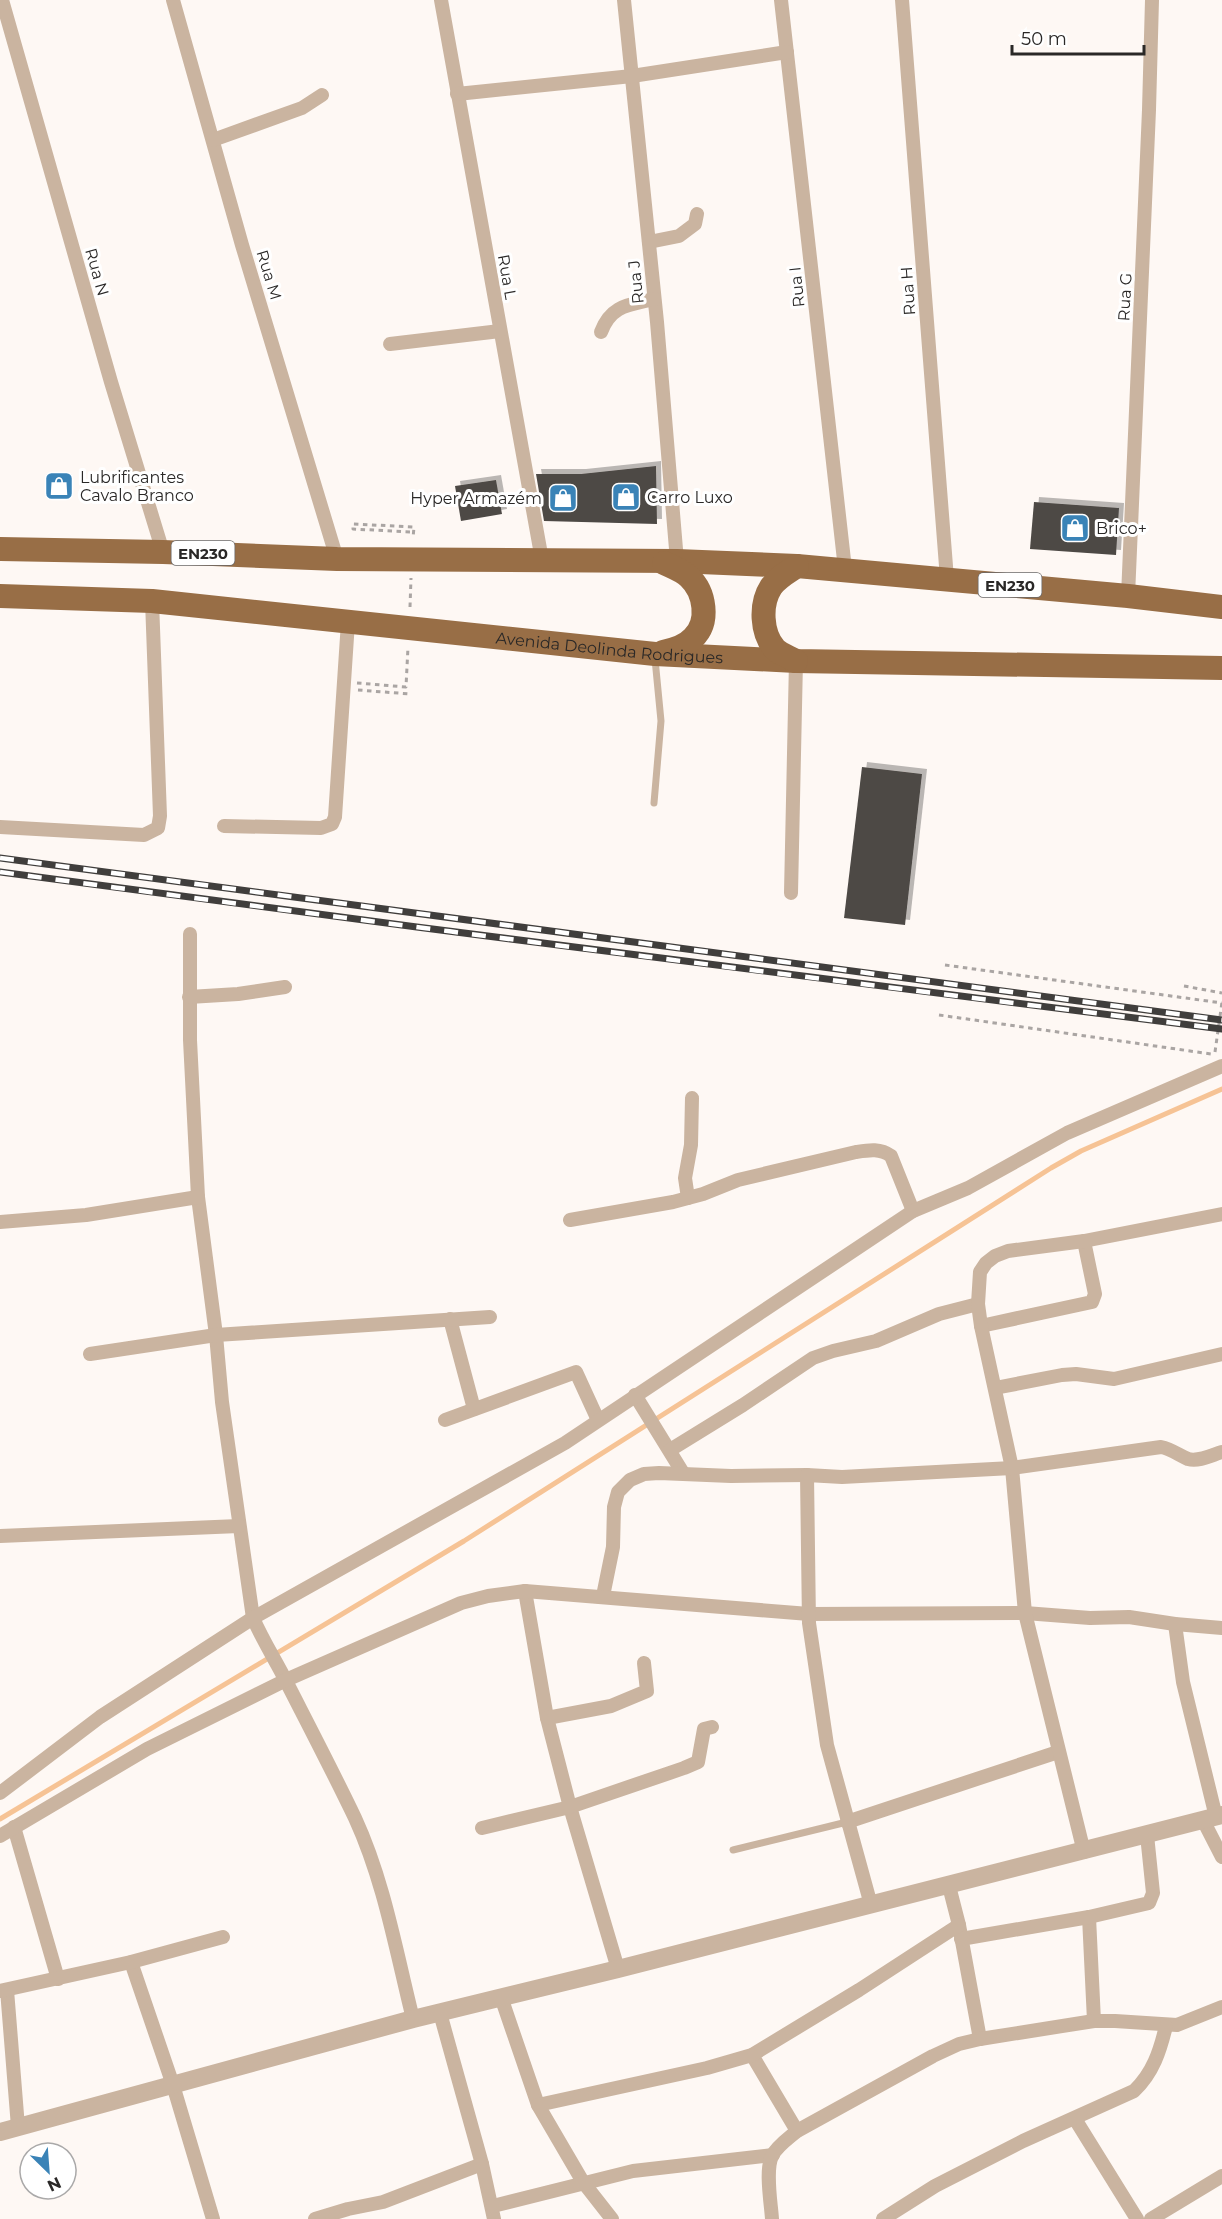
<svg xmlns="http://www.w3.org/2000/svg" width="1222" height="2219" font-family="Montserrat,sans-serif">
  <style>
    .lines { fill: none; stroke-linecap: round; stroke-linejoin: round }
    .stream { stroke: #f6c395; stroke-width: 5 }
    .building { fill: #4d4945; filter: url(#shadow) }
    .path { stroke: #aaa5a3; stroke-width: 3; stroke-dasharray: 4.5 4.5; stroke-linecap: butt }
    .service { stroke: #cab4a0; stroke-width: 7 }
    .minor { stroke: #cab4a0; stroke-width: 14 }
    .tertiary { stroke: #cab4a0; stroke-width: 18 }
    .trunk { stroke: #986e46; stroke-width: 24 }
    .rail-casing { stroke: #403e3c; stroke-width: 7 }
    .rail { stroke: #fff; stroke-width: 4.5; stroke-dasharray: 14; stroke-linecap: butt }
    .labels { text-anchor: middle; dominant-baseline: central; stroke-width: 6; stroke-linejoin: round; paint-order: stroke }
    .shield { fill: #fff; stroke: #6a6868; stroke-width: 1.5 }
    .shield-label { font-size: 15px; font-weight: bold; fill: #2a2827 }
    .street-label { font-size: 16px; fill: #2a2827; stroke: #fff }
    .poi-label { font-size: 16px; fill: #2a2827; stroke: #fff; text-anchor: start }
  </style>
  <defs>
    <filter id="shadow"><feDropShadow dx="5" dy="-5" stdDeviation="0" flood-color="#0004"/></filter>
  </defs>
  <rect width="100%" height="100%" fill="#fef8f4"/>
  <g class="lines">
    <path class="stream" d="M0,1819L464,1541L1051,1168L1081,1151L1222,1089"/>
  </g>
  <g class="building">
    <path d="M656,466L657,524L544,521L536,474H581Z"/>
    <path d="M496,480L502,514L461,521L455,486Z"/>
    <path d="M1034,502L1119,508L1116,555L1030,549Z"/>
    <path d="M862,767L922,774L905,925L844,918Z"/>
  </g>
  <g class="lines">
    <g class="path">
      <path d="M410,532L353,529V524L414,527L413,538"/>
      <path d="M410,607L411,578"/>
      <path d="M357,683L406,687L408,647"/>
      <path d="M358,690L410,694"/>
      <path d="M945,965L1222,1003"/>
      <path d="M1184,986L1222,993"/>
      <path d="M939,1015L1211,1054"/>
      <path d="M1215,1052L1222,1002"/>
    </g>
    <g class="service">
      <path d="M654,803L661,721L655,659"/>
      <path d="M733,1850L847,1822"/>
    </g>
    <g class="minor">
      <path d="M2,0L111,382L163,552"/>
      <path d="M173,0L242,245L337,559"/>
      <path d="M441,0L542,560"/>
      <path d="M624,0L657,322L677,561"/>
      <path d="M781,0L845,569"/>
      <path d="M902,0L947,579"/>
      <path d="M457,94L632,76L787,52"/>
      <path d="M213,140L302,108L322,95"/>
      <path d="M649,242L679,236L695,224L697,214"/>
      <path d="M601,332C611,305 629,305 654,299"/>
      <path d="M390,344L500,331"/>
      <path d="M1128,596L1149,110L1152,0"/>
      <path d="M224,826L321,828L332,824L335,817L348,622"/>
      <path d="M0,827L144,835L158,828L160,816L152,601"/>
      <path d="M791,893L796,661"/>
      <path d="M190,934V1040L198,1197L216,1335L222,1402L253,1618C263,1641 276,1661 287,1683C310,1728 333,1772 355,1818C384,1881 396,1951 413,2019"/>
      <path d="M189,997L238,994L285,987"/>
      <path d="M688,1198L685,1178L691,1145L692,1098"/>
      <path d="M570,1220L673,1202L703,1194L738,1180L856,1152C869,1150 880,1148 891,1156L913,1211"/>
      <path d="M0,1222L86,1215L198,1197"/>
      <path d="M450,1319L474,1409"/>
      <path d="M981,1326L1092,1302L1095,1294L1084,1241"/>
      <path d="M90,1354L216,1335L490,1317"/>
      <path d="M995,1388L1062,1375L1076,1374L1114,1379L1222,1354"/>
      <path d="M635,1395L683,1473"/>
      <path d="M445,1420L576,1372L598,1420"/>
      <path d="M670,1450L743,1405L813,1358L833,1351L876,1341L939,1314L978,1304"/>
      <path d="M0,1536L239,1526"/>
      <path d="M525,1591L547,1718L570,1807L618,1969"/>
      <path d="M603,1596L613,1547L614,1507L618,1492L630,1480L644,1474L659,1473L731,1476L807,1475"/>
      <path d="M1175,1624L1183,1682L1216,1817"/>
      <path d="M547,1718L611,1706L647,1691L644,1663"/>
      <path d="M0,1793L100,1717L253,1618L565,1443L913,1211L968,1188L1067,1133L1222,1066"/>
      <path d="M1203,1820L1222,1857"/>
      <path d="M847,1822L1058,1752"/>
      <path d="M14,1827L58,1979"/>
      <path d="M482,1828L570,1807L684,1768L698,1762L704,1729L712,1727"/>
      <path d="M0,1836L147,1749L286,1680L461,1603L488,1596L525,1591L809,1614L1025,1613L1090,1618L1129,1617L1175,1624L1222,1628"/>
      <path d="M1084,1852L1025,1613L1012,1468L981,1326L978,1304L980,1272L986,1263L995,1256L1008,1251L1084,1241L1222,1214"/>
      <path d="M949,1886L959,1925L980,2039"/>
      <path d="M871,1905L827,1745L809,1623L807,1475L842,1477L1012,1468L1161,1447C1171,1449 1179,1455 1188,1459C1199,1462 1212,1455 1222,1452"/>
      <path d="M1089,1917L1094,2021"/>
      <path d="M961,1939L1089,1917L1149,1903L1153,1893L1147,1835"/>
      <path d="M131,1962L173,2085L213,2219"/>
      <path d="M7,1990L18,2127"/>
      <path d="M0,1991L131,1962L223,1937"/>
      <path d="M501,1997L538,2105L583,2182L612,2219"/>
      <path d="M440,2013L482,2164L494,2219"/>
      <path d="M752,2055L797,2131"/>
      <path d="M538,2105L707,2068L752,2055L859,1990L959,1925"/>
      <path d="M1075,2119L1137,2219"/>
      <path d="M493,2206L633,2171L773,2155"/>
      <path d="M315,2219L348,2209L383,2202L482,2164"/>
      <path d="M772,2219C771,2203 765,2170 772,2156C777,2146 789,2138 797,2131L933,2056L959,2044L980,2039L1094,2021H1115L1177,2025L1222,2007"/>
      <path d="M883,2219L935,2186L1023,2141L1134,2091C1153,2073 1160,2051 1166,2026"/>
      <path d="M1151,2219L1222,2176"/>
    </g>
    <path class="tertiary" d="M0,2132L413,2019L618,1969L1222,1815"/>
    <g class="trunk">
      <path d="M0,549L163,552L337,559L677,561L797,566L1128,596L1222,607"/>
      <path id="s1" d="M0,596L152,601L655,654L796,661L1222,668"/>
      <path d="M663,652C673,650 686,646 693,638C710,622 705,592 689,577C683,571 672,567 664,563"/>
      <path d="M796,661C789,657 780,654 775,649C761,633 760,604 771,587C777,578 788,572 797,566"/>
    </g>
    <g class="rail-casing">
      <g id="rail">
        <path d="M0,858L1222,1020"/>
        <path d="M0,872C407,927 814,978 1222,1029"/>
      </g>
    </g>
    <use href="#rail" class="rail"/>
  </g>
  <defs>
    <g id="shop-square" transform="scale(1.5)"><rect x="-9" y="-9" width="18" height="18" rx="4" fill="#3a83b7" stroke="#fff"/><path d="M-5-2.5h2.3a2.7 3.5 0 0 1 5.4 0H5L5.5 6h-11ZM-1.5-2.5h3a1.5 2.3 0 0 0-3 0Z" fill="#fff"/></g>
  </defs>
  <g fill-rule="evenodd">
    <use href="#shop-square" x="59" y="486"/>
    <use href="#shop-square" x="626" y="497"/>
    <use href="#shop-square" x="563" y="498"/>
    <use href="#shop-square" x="1075" y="528"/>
  </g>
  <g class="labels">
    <g class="shield">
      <rect x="171.5" y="541" width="63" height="24" rx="4.5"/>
      <rect x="978.5" y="573" width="63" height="24" rx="4.5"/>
    </g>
    <g class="shield-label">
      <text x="203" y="553">EN230</text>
      <text x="1010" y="585">EN230</text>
    </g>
    <g class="street-label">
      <text transform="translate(97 272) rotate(74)">Rua N</text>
      <text transform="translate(269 275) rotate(73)">Rua M</text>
      <text transform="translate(507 277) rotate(80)">Rua L</text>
      <text transform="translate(636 282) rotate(-96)">Rua J</text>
      <text transform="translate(797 287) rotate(-96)">Rua I</text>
      <text transform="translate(908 291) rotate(-94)">Rua H</text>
      <text transform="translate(1125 297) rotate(-87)">Rua G</text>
      <text stroke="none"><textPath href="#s1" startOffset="612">Avenida Deolinda Rodrigues</textPath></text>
    </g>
    <g class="poi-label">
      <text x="80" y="477">Lubrificantes<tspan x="80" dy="18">Cavalo Branco</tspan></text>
      <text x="647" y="497">Carro Luxo</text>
      <text x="542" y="498" text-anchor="end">Hyper Armazém</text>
      <text x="1096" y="528">Brico+</text>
    </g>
  </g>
  <g transform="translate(48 2171) rotate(155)"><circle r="28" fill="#ffffff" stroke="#aaa9a9" stroke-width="1.5"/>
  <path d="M0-4.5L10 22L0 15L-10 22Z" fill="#3a83b7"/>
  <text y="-9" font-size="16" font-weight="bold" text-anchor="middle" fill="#2a2827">N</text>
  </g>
  <path d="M1012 45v9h132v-9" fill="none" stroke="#2a2827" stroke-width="3"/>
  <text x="1021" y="45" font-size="18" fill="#2a2827" stroke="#ffffff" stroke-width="4.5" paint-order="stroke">50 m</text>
</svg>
